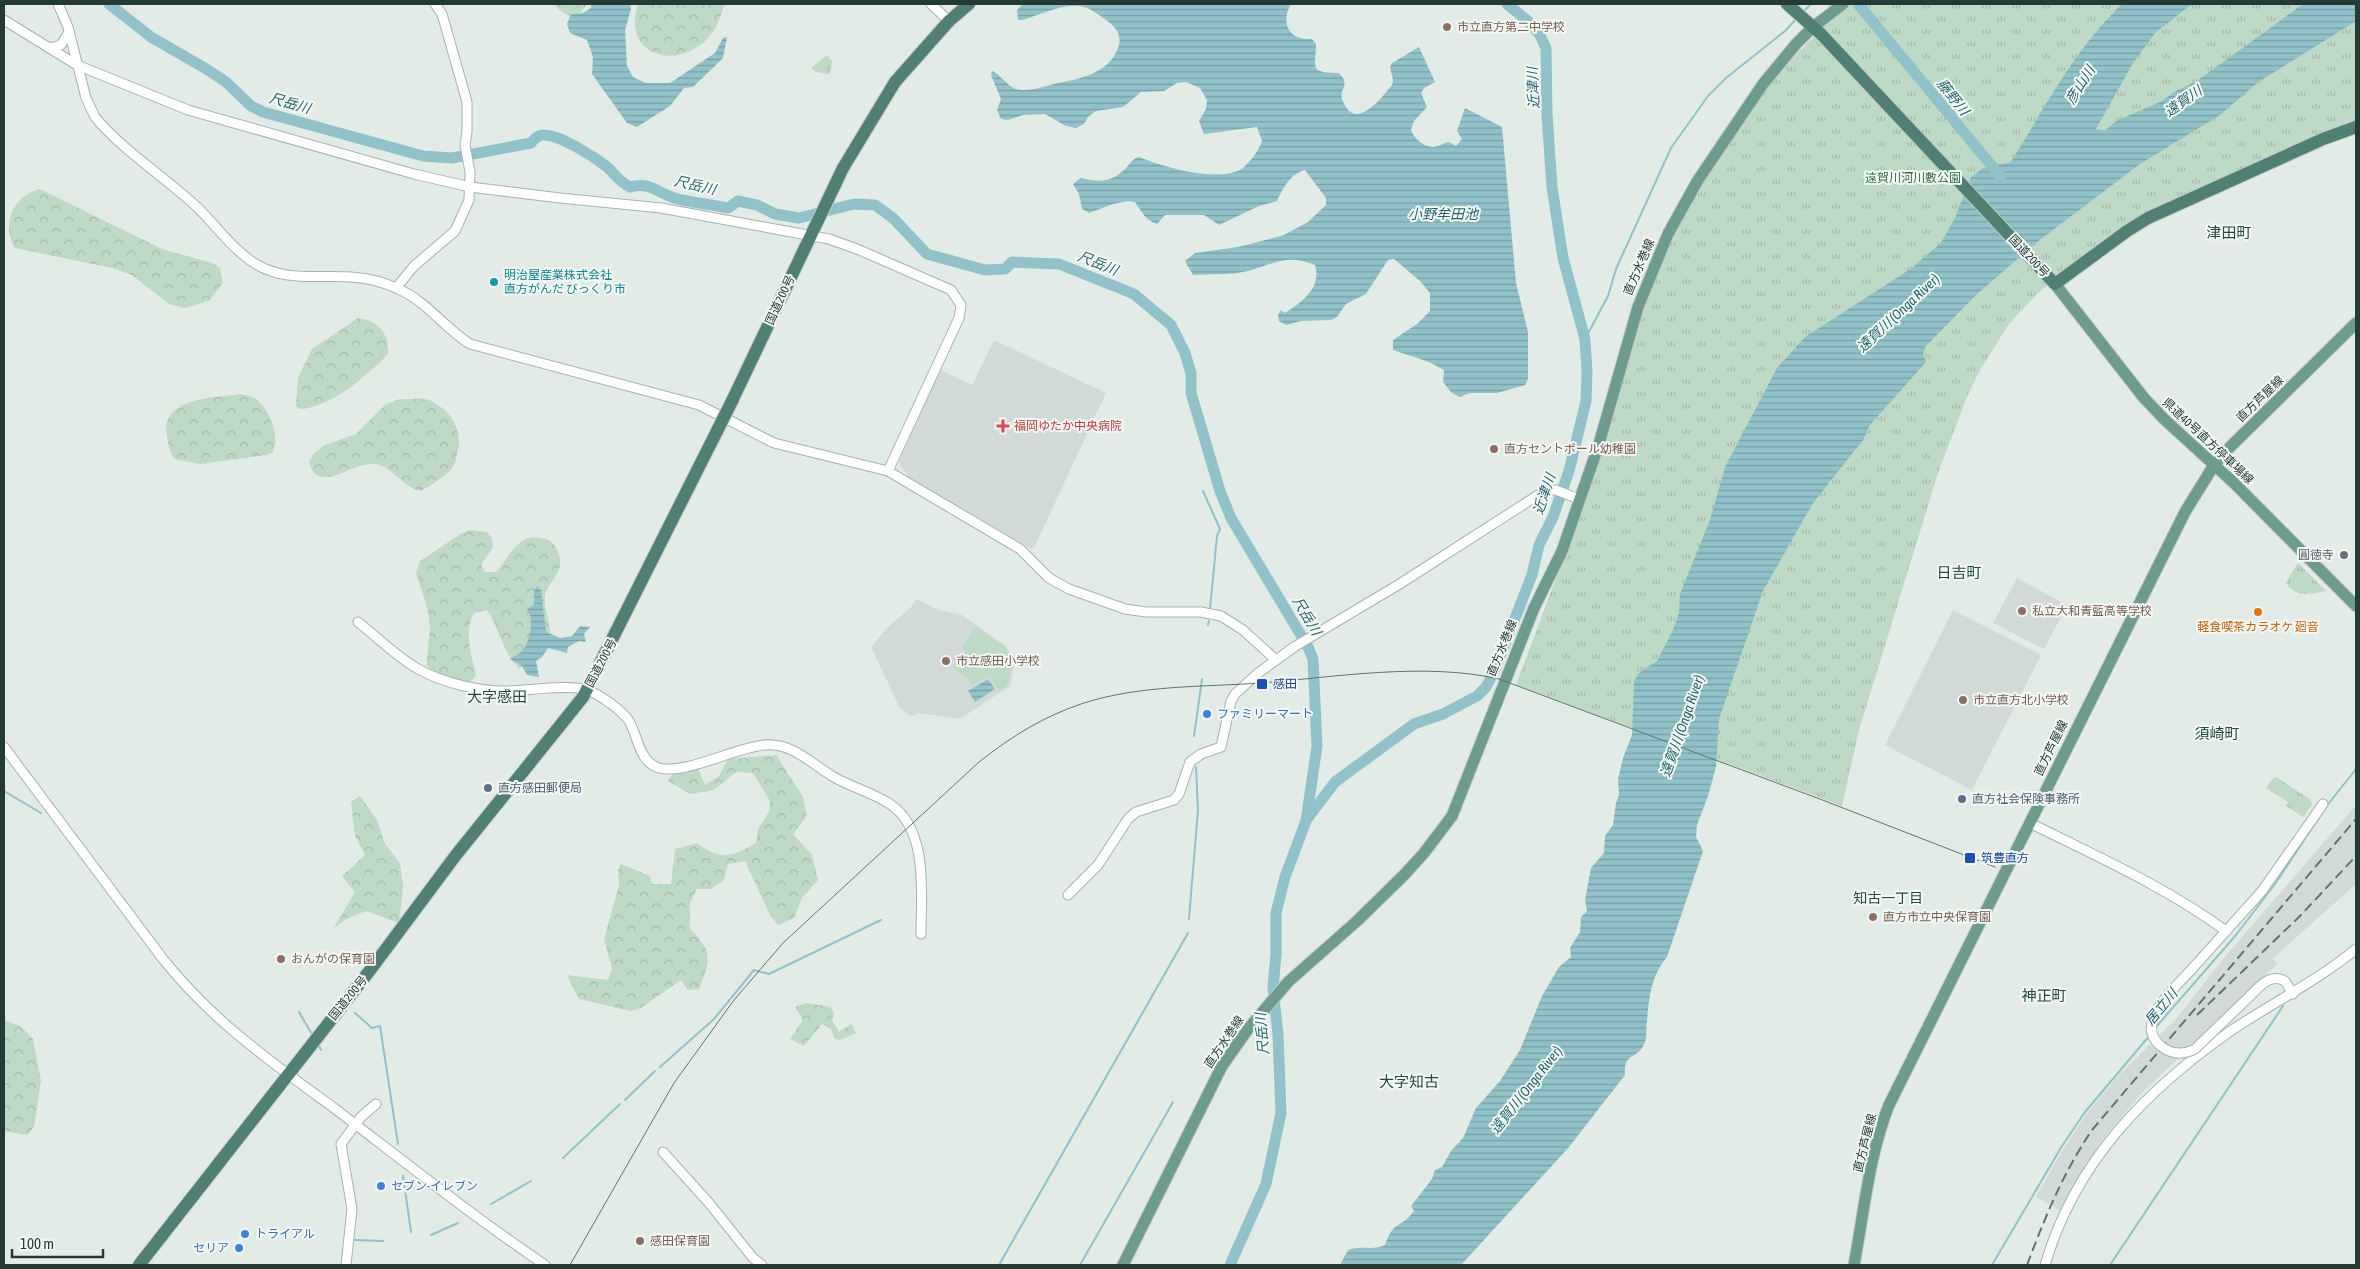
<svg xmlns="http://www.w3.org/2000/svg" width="2360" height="1269" font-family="'Asap Condensed','Noto Sans JP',sans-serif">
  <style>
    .built { fill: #d1dad6 }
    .grass { fill: url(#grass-tufts) }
    .forest { fill: url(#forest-crowns) }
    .garden { fill: #bed9c5 }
    .water { fill: url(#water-rules) }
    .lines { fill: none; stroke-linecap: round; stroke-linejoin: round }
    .stream { stroke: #91c2c9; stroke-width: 2 }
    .river { stroke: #91c2c9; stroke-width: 11 }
    .tertiary-casing { stroke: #a6b2ae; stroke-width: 11 }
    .primary-casing { stroke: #c2c8c6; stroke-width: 13 }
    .trunk-casing { stroke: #c2c8c6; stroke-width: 14 }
    .tertiary { stroke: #fff; stroke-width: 9 }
    .primary { stroke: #6d9b8e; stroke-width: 11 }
    .trunk { stroke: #507f73; stroke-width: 12 }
    .tram { stroke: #5f756f; stroke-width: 1 }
    .rail { stroke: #5f756f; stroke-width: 2; stroke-dasharray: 10 5; stroke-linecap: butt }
    .tertiary-bridge-casing { stroke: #a6b2ae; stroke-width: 11; stroke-linecap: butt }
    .trunk-bridge-casing { stroke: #c2c8c6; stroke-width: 14; stroke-linecap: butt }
    .tertiary-bridge { stroke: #fff; stroke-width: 9 }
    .trunk-bridge { stroke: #507f73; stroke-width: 12 }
    .education-dot { fill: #8d6e63; stroke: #f3f8f5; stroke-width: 2 }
    .culture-dot { fill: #0f9aa8; stroke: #f3f8f5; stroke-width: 2 }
    .health-dot { fill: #e0444e; stroke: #f3f8f5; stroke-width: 2 }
    .worship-dot { fill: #6b7280; stroke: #f3f8f5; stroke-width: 2 }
    .food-dot { fill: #e8710a; stroke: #f3f8f5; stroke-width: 2 }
    .transit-dot { fill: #1a4fb4; stroke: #f3f8f5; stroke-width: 2 }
    .shop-dot { fill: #3f7fe0; stroke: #f3f8f5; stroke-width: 2 }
    .service-dot { fill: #5c6f8a; stroke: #f3f8f5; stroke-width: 2 }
    .labels { text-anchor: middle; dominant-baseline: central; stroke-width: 4; stroke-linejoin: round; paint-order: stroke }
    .education-label { font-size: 12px; fill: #785e54; stroke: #f3f8f5; text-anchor: start }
    .park-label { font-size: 12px; fill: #346c48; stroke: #f3f8f5 }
    .street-label { font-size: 12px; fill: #253a34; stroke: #f3f8f5 }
    .culture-label { font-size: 12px; fill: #0d838f; stroke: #f3f8f5; text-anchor: start }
    .health-label { font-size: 12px; fill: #be3a42; stroke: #f3f8f5; text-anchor: start }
    .worship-label { font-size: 12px; fill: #5b616d; stroke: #f3f8f5; text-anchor: end }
    .food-label { font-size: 12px; fill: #c56008; stroke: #f3f8f5 }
    .transit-label { font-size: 12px; fill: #164399; stroke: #f3f8f5; text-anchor: start }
    .shop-label { font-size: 12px; fill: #366cbe; stroke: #f3f8f5; text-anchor: start }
    .service-label { font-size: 12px; fill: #4e5e75; stroke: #f3f8f5; text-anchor: start }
    .water-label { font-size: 14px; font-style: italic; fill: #26646f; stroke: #f3f8f5 }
    .neighbourhood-label { font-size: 14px; fill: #234a3f; stroke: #f3f8f5 }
    .quarter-label { font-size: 15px; fill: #234a3f; stroke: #f3f8f5 }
  </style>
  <defs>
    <pattern id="grass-tufts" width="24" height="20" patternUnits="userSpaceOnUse" patternTransform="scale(1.25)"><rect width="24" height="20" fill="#bed9c5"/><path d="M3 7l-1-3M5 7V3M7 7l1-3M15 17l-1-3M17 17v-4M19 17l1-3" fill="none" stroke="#a3bbaa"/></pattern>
    <pattern id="forest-crowns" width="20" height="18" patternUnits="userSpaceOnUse" patternTransform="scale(1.25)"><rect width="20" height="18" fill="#bed9c5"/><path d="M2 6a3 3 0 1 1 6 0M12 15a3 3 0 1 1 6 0" fill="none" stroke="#a3bbaa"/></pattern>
    <pattern id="water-rules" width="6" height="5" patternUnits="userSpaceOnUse" patternTransform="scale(1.25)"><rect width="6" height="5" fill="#91c2c9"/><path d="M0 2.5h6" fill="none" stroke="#769fa4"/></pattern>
  </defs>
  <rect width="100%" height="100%" fill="#e3ebe7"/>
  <g class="built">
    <path d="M994,340L1106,393L1034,548L1031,549L909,477L900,465V460L940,370L972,385Z"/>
    <path d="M2017,578L2067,605L2044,649L1993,623Z"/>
    <path d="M916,599L939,610L962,615L1006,646L1015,663L1010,686L960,719L918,713L911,716L900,708L871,647L886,629L911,607Z"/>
    <path d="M1953,610L2041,655L1972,790L1885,745Z"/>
    <path d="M2356,805V884L2273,958L2277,964L2139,1096L2100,1143L2061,1211L2036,1197L2062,1151L2085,1116L2116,1078L2176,1019L2224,958Z"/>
  </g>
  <g class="grass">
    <path d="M1851,4H2356V122L2112,235L2037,294L2008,325L1979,372L1967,397L1938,473L1859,730L1842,806L1516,685C1539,623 1563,562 1584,500C1610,420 1628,337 1660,260C1697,173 1776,62 1851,4Z"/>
    <path d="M827,55L832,61L830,74L816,72L811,68Z"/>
    <path d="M2297,564H2299L2326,591C2312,594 2295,598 2286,583Z"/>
    <path d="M2276,777L2311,800L2312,805L2303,817L2286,806L2288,802L2266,788L2273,778Z"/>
  </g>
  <g class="forest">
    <path d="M553,4H587C575,22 567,17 553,4Z"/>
    <path d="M638,4H725C722,12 719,21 715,29C687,73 620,61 638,4Z"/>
    <path d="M40,189L162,249L212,263L220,268L223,283L209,301L185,308L169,304L132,275L112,268L15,248C0,225 14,195 40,189Z"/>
    <path d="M358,318C378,321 389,332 388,354C367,376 330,408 299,409L296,406L298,378L312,349Z"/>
    <path d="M242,394C246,395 251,396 254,398C269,407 281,437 272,453L267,455L200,464L174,459C170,452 168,446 167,437C159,397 214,398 242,394Z"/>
    <path d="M400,399C409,400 423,397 431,401C452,411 464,432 457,454C456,459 455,465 451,469C443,478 431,486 420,491C402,487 391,463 371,464C350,464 317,495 309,462L314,453L325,445L356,434L386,404Z"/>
    <path d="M472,530L487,532L492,539L493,547L481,565L485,572H496C509,558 517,533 541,538C545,539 548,539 551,542C558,548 561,557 560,566C558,577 546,586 545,596C543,610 552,625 550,638C548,653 533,665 519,668C500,648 501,631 487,610L474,613C463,632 472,656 476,676C457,698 440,683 427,665C427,653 429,641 430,629C430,609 421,591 416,573L420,561L462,533Z"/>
    <path d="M776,755L803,797L807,816L793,834L812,855L818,880L802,898L794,918L778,925L769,913L745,861L728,864L724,880L711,889H697L690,903V929C714,952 710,961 699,989L688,990L681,980L641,1008L630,1011L579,999L567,975L608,980L612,969L604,939L619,885L618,871L621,864L650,876L652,884H671L675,849L697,843C720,861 733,857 756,843L758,829L769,812L770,801L753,773L736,772L714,790L690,794L668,781L675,771L698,769L705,785L719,776L728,759Z"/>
    <path d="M360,796L377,820L385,844L400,863L403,888L399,923L366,911L346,919L334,928L355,892L342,876L365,855L355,836L351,802Z"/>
    <path d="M806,1003L831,1007L834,1013L832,1020L839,1032L851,1024L856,1033L840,1040L835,1039L831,1029L822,1024L804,1046L790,1039L803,1020L795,1007Z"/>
    <path d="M4,1020L20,1026L33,1039L41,1081L34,1127L27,1135L4,1131Z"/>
  </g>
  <path class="garden" d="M976,627L1005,647L1012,662L1007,686L999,691L989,676L972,686L968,679L953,667L966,651L962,647Z"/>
  <g class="water">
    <path d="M591,4H630L631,9L625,30L627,66L633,77L646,83H670L715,53L723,38L727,37L723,58L693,87L684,88L670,106L637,127L627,123L592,74L593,57L587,40L570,33L567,24L571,14L583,13L591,8Z"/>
    <path d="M1023,4H1291C1280,23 1289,41 1312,39L1316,44C1316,67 1308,73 1339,73C1352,86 1337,89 1343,101C1355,133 1382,97 1392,85L1393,80L1390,67L1392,63L1419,47L1435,82L1424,88L1421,93L1427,107L1414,121L1411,130C1414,138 1423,147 1433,147C1438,147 1443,143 1449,142L1456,146L1462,139L1457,131L1465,108L1502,127L1516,283L1528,332V379L1525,385L1497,393H1470L1460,397L1452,393L1443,382L1444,370L1429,362L1393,350V340L1417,324L1430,311V293L1420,281L1394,259L1388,260L1366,294L1346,304L1337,317L1331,320L1301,321L1286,325L1279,321L1278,315L1281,310L1285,313C1302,302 1322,288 1315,265C1286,253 1275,264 1248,271C1231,275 1211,274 1193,275L1185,261L1195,253L1238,247L1284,235L1308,222L1326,205V198L1305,170C1290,174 1283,188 1277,201L1259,206L1219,225L1204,215H1165L1157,224C1145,220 1142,212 1135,202L1128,201L1113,204L1089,213L1082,209L1079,194L1073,184L1081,178C1101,183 1112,182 1126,168C1131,163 1132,159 1139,157C1164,167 1211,181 1238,171C1247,167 1259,151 1262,141L1257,127L1204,134L1199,121L1206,109L1207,100L1200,88L1186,82L1177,83L1164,91L1141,92L1123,107L1096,111L1088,117L1084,124L1076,128L1066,126L1045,114L1023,115L1008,120L1001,119L997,110L1001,99L991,75L992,71C1002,75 1005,85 1016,89C1028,92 1043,87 1054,84C1078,79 1109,74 1118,48C1123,36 1116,27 1106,20C1098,14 1089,7 1079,6C1062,4 1039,15 1023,20H1018L1017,10Z"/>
    <path d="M2122,4H2192L2155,33L2133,63L2096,129L2105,131L2116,121L2160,102L2176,91L2197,81L2303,4H2356V21L2257,83L2220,115L2140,164L2037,242L1977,294L1925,347L1923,354L1926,362L1870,425L1863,440L1813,503L1763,591L1719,719L1716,767L1708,796L1697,825L1696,837L1703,851L1667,957C1651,976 1649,997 1647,1022C1646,1028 1647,1036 1645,1042C1638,1061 1623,1051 1625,1075L1569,1147L1461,1265H1340L1348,1250C1362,1245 1373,1251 1385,1245C1394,1219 1401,1229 1414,1211L1411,1206L1432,1179L1435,1170L1442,1167L1451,1151L1463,1138L1476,1108L1500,1081L1520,1050L1542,996L1559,967L1571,957L1570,948L1580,932L1581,917L1587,911L1585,900L1591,868L1604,853L1605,836L1613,825L1616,803L1619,795L1618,779L1623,758L1632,735L1634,681L1639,673L1657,661L1673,630L1679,613L1680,594L1710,520L1725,467L1777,368L1805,337L1912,268L1941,243L1955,218L1971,177L1983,168L2011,162C2045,107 2075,49 2122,4Z"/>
    <path d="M537,586L541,590L546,632L560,638L572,636L580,626L590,627L584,634L586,642L579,641L568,647L567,653L548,648L542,657L536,661L539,677L527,675L522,666L510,659C513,656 518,655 521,652C530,644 535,619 527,609L534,604V591Z"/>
    <path d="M988,679L995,689L975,702L968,691Z"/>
  </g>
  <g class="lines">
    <g class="stream">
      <path d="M1804,11L1811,4"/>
      <path d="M1585,339L1608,296L1616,269L1671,148L1708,96L1726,78L1785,31L1797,18"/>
      <path d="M1203,491L1220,529L1217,536L1210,609"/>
      <path d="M1208,625L1209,621"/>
      <path d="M1194,736L1202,679"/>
      <path d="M4,791L41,813"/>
      <path d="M2325,808L2356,769"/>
      <path d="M1189,919L1198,810L1196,767"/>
      <path d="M299,1012L313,1036"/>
      <path d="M355,1013L372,1028L380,1026L398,1144"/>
      <path d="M2156,1027L2236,935L2275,884L2320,816"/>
      <path d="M318,1044L321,1050"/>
      <path d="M660,1067L714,1019L754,970L769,974L881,920"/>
      <path d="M625,1100L655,1071"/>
      <path d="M563,1158L620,1104"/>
      <path d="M403,1176L411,1232"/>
      <path d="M491,1204L531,1181"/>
      <path d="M431,1235L458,1223"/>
      <path d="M355,1240L383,1241"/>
      <path d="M999,1265L1188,933"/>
      <path d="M1080,1265L1173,1102"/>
      <path d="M1992,1265L2062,1146L2085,1112L2150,1035"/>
      <path d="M2110,1265L2283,1006"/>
    </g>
    <g class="river">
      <path d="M109,4L151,37L208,70L226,82L251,106L263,112L423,156L452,158L531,143C534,139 538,135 543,135C559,134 594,157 606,166C616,174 616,180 630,187C649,181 658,193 674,198C691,203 710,204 728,208L738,201L757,205L775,214L799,218L854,204L875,205L893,218L927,254L985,270L1005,269L1012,262L1059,264L1134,294L1171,325L1185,353L1191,373V393L1220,491L1231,518L1308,647L1313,659L1317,746L1306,821L1285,877L1276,913V954L1273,989L1278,1034L1281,1113L1266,1184L1230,1265"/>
      <path d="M1858,4L2001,177"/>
      <path d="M1307,819L1335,782L1414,724L1443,714L1477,696L1486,687L1494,672L1532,575L1539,545L1553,517L1569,471L1586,401L1587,372L1585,339L1563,258L1552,187L1547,114L1546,48L1540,35L1528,21L1507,4"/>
    </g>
    <g class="tertiary-casing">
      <g id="tertiary">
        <path d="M58,4L68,27L86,98L95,117C123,151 165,177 197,207C219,228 241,262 271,271C297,280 324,275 351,277C366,278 384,282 398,289C427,301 444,328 470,344L699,405L774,443L888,471L1020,549L1049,578L1069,589L1125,609L1146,612H1201L1221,616L1243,630L1276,660"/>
        <path d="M931,4L949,21"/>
        <path d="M4,20L77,65L188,110L414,174L470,187L560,198L661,208L829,239L857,249L951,290L961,305L959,318L888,471"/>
        <path d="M49,48L61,45L69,32"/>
        <path d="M396,288L414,266L455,231L469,200L470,172L465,145L467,132V102L442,14L435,4"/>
        <path d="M358,622C377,637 399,659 420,670C444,683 478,691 504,691C525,691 569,684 587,690C599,694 623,711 629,721C638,736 639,762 659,768C686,775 736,747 765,745C792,743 811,763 832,776C850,787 872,792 890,804C929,830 921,894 921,934"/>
        <path d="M4,747L163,959C214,1023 273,1063 338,1111C406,1163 474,1217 545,1265"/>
        <path d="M2030,823C2096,856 2166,887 2226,931"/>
        <path d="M1068,895L1098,865L1128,819L1136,812L1174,800L1179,794L1190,762L1201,754L1221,747L1231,701L1235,694L1257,674L1294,647L1398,585L1546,490H1556L1581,500"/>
        <path d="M2191,970L2262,891L2323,804"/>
        <path d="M2250,996C2260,986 2270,973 2285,981L2293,994"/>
        <path d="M663,1152L709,1203L753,1258L762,1265"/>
        <path d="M346,1265L352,1209L341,1144L361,1117L376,1104"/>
        <path d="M2045,1265C2075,1162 2146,1090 2232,1030C2274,1002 2317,981 2356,949"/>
      </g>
    </g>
    <g class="primary-casing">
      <g id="primary">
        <path d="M2055,284L2144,398L2165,420L2234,483L2356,606"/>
        <path d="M1123,1265L1222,1066L1248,1029L1288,982L1357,921L1404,875L1424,853L1452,816L1534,608L1562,551L1599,444L1638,307L1668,234L1698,180L1763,84L1796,44L1813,27L1843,4"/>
        <path d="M1854,1265C1864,1212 1869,1155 1889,1105L2185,512L2214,465L2227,450L2356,323"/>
      </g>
    </g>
    <g class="trunk-casing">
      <g id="trunk">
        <path d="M1787,4L1821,34L2055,284L2127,231L2148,218L2323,139L2356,127"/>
        <path d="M732,401L843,168L895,82L949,21L969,4"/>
        <path d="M139,1265L371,969L456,855L583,697L718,429"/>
      </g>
    </g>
    <use href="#tertiary" class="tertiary"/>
    <use href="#primary" class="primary"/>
    <use href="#trunk" class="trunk"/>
    <path class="tram" d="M570,1265L674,1083L734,1000L783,943L979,762C1012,736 1044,716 1084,703C1140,685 1203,687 1261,683C1336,677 1425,662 1499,679L1825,801L1995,867"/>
    <g class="rail">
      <path d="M2197,1015L2300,916L2356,856"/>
      <path d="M2027,1265C2046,1215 2062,1175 2092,1130L2356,819"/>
    </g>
    <g class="tertiary-bridge-casing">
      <path id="tertiary-bridge" d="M2191,970C2174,989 2129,1026 2165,1049C2175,1055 2185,1054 2195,1049L2250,996"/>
    </g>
    <g class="trunk-bridge-casing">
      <path id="trunk-bridge" d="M718,429L732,401"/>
    </g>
    <use href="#tertiary-bridge" class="tertiary-bridge"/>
    <use href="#trunk-bridge" class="trunk-bridge"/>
  </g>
  <g class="education-dot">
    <circle cx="1447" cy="27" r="5"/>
    <circle cx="1494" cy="449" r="5"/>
    <circle cx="2022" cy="611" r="5"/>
    <circle cx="946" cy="661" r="5"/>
    <circle cx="1963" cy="700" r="5"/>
    <circle cx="1873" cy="917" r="5"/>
    <circle cx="281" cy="959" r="5"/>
    <circle cx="640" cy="1241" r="5"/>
  </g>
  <circle class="culture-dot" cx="494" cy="282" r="5"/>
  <path class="health-dot" d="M1000.5 418.5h5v5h5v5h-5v5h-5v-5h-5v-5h5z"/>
  <circle class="worship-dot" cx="2344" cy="555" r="5"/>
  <circle class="food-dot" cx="2258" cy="612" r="5"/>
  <g class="transit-dot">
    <rect x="1256" y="678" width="12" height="12" rx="2.5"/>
    <rect x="1964" y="852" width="12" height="12" rx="2.5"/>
  </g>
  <g class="shop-dot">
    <circle cx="1207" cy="714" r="5"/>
    <circle cx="381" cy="1186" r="5"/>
    <circle cx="245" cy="1234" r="5"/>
    <circle cx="239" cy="1248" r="5"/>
  </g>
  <g class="service-dot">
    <circle cx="488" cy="788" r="5"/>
    <circle cx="1962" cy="799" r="5"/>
  </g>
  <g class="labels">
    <g class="education-label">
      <text x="1457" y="27">市立直方第二中学校</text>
      <text x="1504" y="449">直方セントポール幼稚園</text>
      <text x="2032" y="611">私立大和青藍高等学校</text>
      <text x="956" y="661">市立感田小学校</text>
      <text x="1973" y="700">市立直方北小学校</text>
      <text x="1883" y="917">直方市立中央保育園</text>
      <text x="291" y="959">おんがの保育園</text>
      <text x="650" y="1241">感田保育園</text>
    </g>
    <g class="park-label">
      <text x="1913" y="178">遠賀川河川敷公園</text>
    </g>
    <g class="street-label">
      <text transform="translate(2029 256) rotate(47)">国道200号</text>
      <text transform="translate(1639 267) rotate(-67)">直方水巻線</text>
      <text transform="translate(780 300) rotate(-65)">国道200号</text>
      <text transform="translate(2260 399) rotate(-44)">直方芦屋線</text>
      <text transform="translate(2208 441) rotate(43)">県道40号直方停車場線</text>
      <text transform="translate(1502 648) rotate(-68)">直方水巻線</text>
      <text transform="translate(601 663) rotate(-62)">国道200号</text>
      <text transform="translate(2051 748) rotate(-64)">直方芦屋線</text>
      <text transform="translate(348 998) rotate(-51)">国道200号</text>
      <text transform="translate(1224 1042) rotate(-56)">直方水巻線</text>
      <text transform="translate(1865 1143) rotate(-76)">直方芦屋線</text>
    </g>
    <g class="culture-label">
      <text x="504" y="275">明治屋産業株式会社<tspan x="504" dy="14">直方がんだ びっくり市</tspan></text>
    </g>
    <g class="health-label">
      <text x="1014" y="426">福岡ゆたか中央病院</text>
    </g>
    <g class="worship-label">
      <text x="2334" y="555">圓徳寺</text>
    </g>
    <g class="food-label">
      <text x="2258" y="627">軽食喫茶カラオケ 廻音</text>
    </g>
    <g class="transit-label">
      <text x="1273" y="684">感田</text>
      <text x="1981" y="858">筑豊直方</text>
    </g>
    <g class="shop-label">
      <text x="1217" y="714">ファミリーマート</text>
      <text x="391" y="1186">セブン-イレブン</text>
      <text x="255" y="1234">トライアル</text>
      <text x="229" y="1248" text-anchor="end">セリア</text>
    </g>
    <g class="service-label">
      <text x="498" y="788">直方感田郵便局</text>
      <text x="1972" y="799">直方社会保険事務所</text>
    </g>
    <g class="water-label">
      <text transform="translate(2080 85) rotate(-58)">彦山川</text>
      <text transform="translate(1533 88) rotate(-93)">近津川</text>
      <text transform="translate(1953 97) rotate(51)">藤野川</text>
      <text transform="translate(2183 101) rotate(-35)">遠賀川</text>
      <text transform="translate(290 103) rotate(16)">尺岳川</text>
      <text transform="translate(695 185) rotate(13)">尺岳川</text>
      <text x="1443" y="214">小野牟田池</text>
      <text transform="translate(1098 263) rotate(22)">尺岳川</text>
      <text transform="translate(1898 313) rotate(-43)">遠賀川 (Onga River)</text>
      <text transform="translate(1544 494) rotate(-71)">近津川</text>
      <text transform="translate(1307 616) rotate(59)">尺岳川</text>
      <text transform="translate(1682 726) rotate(-71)">遠賀川 (Onga River)</text>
      <text transform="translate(2161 1007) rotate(-50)">居立川</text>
      <text transform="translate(1262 1034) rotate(-95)">尺岳川</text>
      <text transform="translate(1526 1090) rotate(-52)">遠賀川 (Onga River)</text>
    </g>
    <g class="neighbourhood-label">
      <text x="1888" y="898">知古一丁目</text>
    </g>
    <g class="quarter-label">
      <text x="2229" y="232">津田町</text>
      <text x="1959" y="572">日吉町</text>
      <text x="497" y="696">大字感田</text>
      <text x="2217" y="733">須崎町</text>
      <text x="2044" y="995">神正町</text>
      <text x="1409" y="1081">大字知古</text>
    </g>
  </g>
  <rect width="2360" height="1269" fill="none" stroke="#253a34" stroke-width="10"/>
  <path d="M12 1249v8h91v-8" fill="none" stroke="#253a34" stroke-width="2.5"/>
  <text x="20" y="1249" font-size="15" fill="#253a34" stroke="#f3f8f5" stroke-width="4" paint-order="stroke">100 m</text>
</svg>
